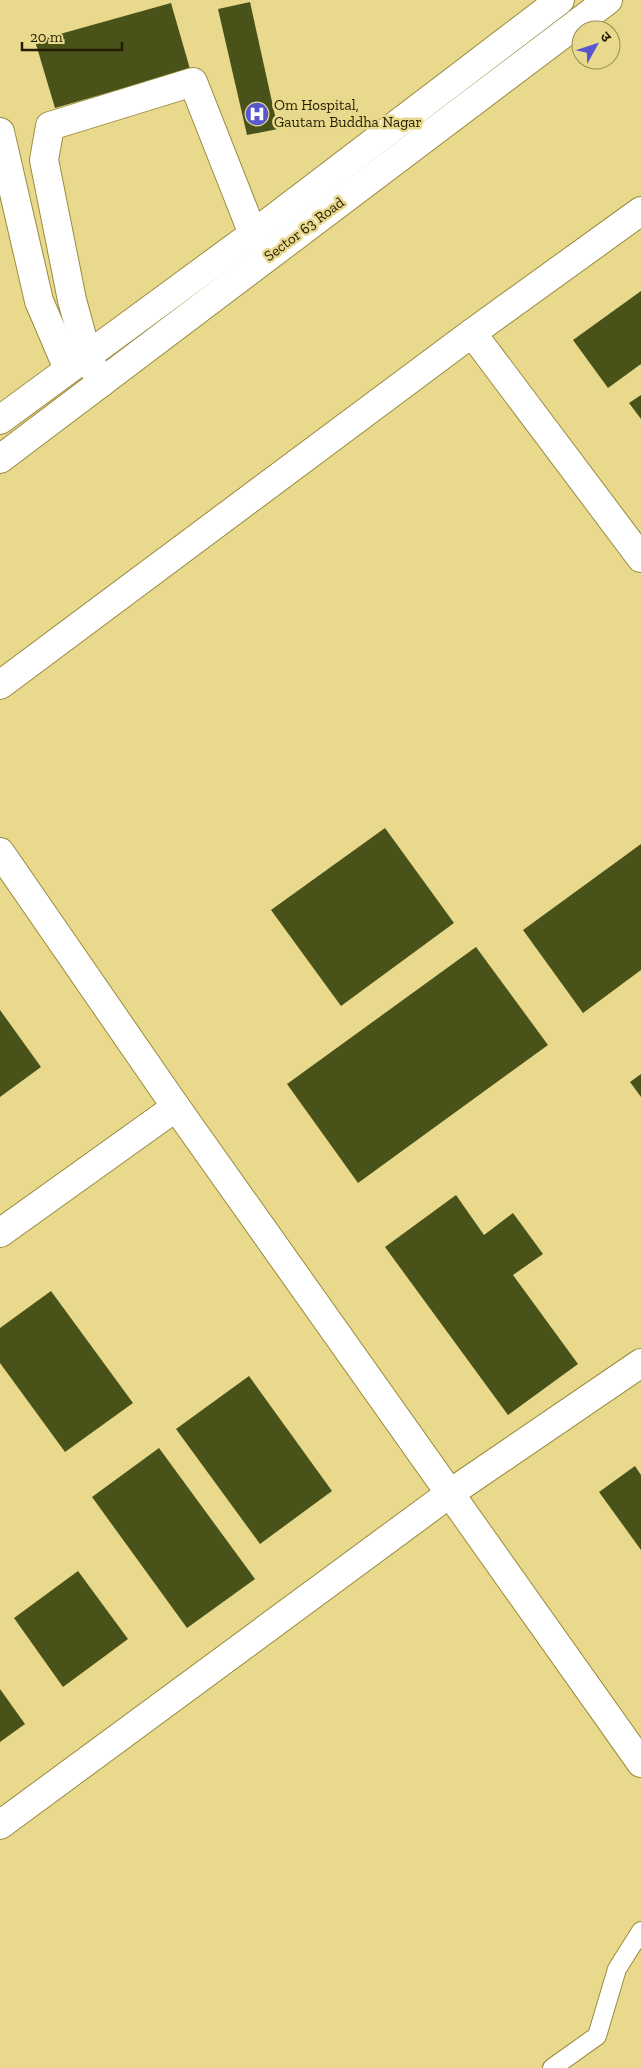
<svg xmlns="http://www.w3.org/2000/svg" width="641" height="2068" font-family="'Zilla Slab','Noto Sans Devanagari',serif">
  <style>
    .building { fill: #495319 }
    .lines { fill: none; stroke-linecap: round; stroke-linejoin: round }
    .service-casing { stroke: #998b3e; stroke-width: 20 }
    .minor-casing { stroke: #998b3e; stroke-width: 30 }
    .tertiary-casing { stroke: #998b3e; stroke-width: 30 }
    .service { stroke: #fff; stroke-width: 18 }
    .minor { stroke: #fff; stroke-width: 28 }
    .tertiary { stroke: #fff; stroke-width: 28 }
    .labels { text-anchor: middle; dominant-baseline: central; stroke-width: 5; stroke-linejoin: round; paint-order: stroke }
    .poi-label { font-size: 15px; fill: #231d00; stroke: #e8d98c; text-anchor: start }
    .street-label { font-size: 15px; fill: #231d00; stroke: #e8d98c }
  </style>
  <rect width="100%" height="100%" fill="#e8d98c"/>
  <g class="building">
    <path d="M250,2L278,129L247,135L218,9Z"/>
    <path d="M171,3L190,69L55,108L35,41Z"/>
    <path d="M641,291V364L608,388L573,340Z"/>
    <path d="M641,395V419L629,403Z"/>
    <path d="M385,828L454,923L341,1006L271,910Z"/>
    <path d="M641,844V970L583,1013L523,930Z"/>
    <path d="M476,947L548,1045L358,1183L287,1084Z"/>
    <path d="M0,1010L41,1067L0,1097Z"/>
    <path d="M641,1074V1097L630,1082Z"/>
    <path d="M456,1195L484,1235L513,1213L543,1254L513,1275L578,1364L508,1415L385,1247Z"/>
    <path d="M51,1291L133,1403L65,1452L0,1363V1328Z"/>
    <path d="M249,1376L332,1491L260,1544L176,1429Z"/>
    <path d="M159,1448L255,1579L187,1628L92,1497Z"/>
    <path d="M635,1466L641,1475V1550L599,1492Z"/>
    <path d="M78,1571L128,1639L63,1687L14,1618Z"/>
    <path d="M0,1689L25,1724L0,1742Z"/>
  </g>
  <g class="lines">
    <g class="service-casing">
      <path id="service" d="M552,2068L597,2036L617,1969L641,1931"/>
    </g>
    <g class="minor-casing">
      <g id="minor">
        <path d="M0,132L39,301L68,369"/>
        <path d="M472,333L641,558"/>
        <path d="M101,383L87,355L72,300L44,160L50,126L193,82L253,234"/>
        <path d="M0,685L472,333L641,211"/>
        <path d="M0,852L176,1107L641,1763"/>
        <path d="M0,1233L176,1107"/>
        <path d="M0,1825L449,1494L641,1363"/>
      </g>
    </g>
    <g class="tertiary-casing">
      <g id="tertiary">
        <path d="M0,420L253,234L560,0"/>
        <path d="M0,459L608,0"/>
      </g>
    </g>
    <use href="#service" class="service"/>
    <use href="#minor" class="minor"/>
    <use href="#tertiary" class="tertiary"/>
  </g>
  <defs>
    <g id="hospital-disc" transform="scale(1.25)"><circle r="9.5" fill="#5957cf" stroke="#e8d98c"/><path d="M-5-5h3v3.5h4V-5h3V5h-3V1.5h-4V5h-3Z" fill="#fff"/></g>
  </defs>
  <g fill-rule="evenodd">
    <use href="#hospital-disc" x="257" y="114"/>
  </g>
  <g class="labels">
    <g class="poi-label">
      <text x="274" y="105">Om Hospital,<tspan x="274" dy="17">Gautam Buddha Nagar</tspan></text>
    </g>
    <g class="street-label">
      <text transform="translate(304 229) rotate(-37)">Sector 63 Road</text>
    </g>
  </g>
  <g transform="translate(596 45) rotate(50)"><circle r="24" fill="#e8d98c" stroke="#998e54"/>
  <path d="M0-4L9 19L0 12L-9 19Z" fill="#5957cf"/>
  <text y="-8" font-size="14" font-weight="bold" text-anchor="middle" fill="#231d00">उ</text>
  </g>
  <path d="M22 42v8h100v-8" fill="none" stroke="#231d00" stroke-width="2.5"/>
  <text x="30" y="42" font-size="15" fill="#231d00" stroke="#e8d98c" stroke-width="4" paint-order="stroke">20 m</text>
</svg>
